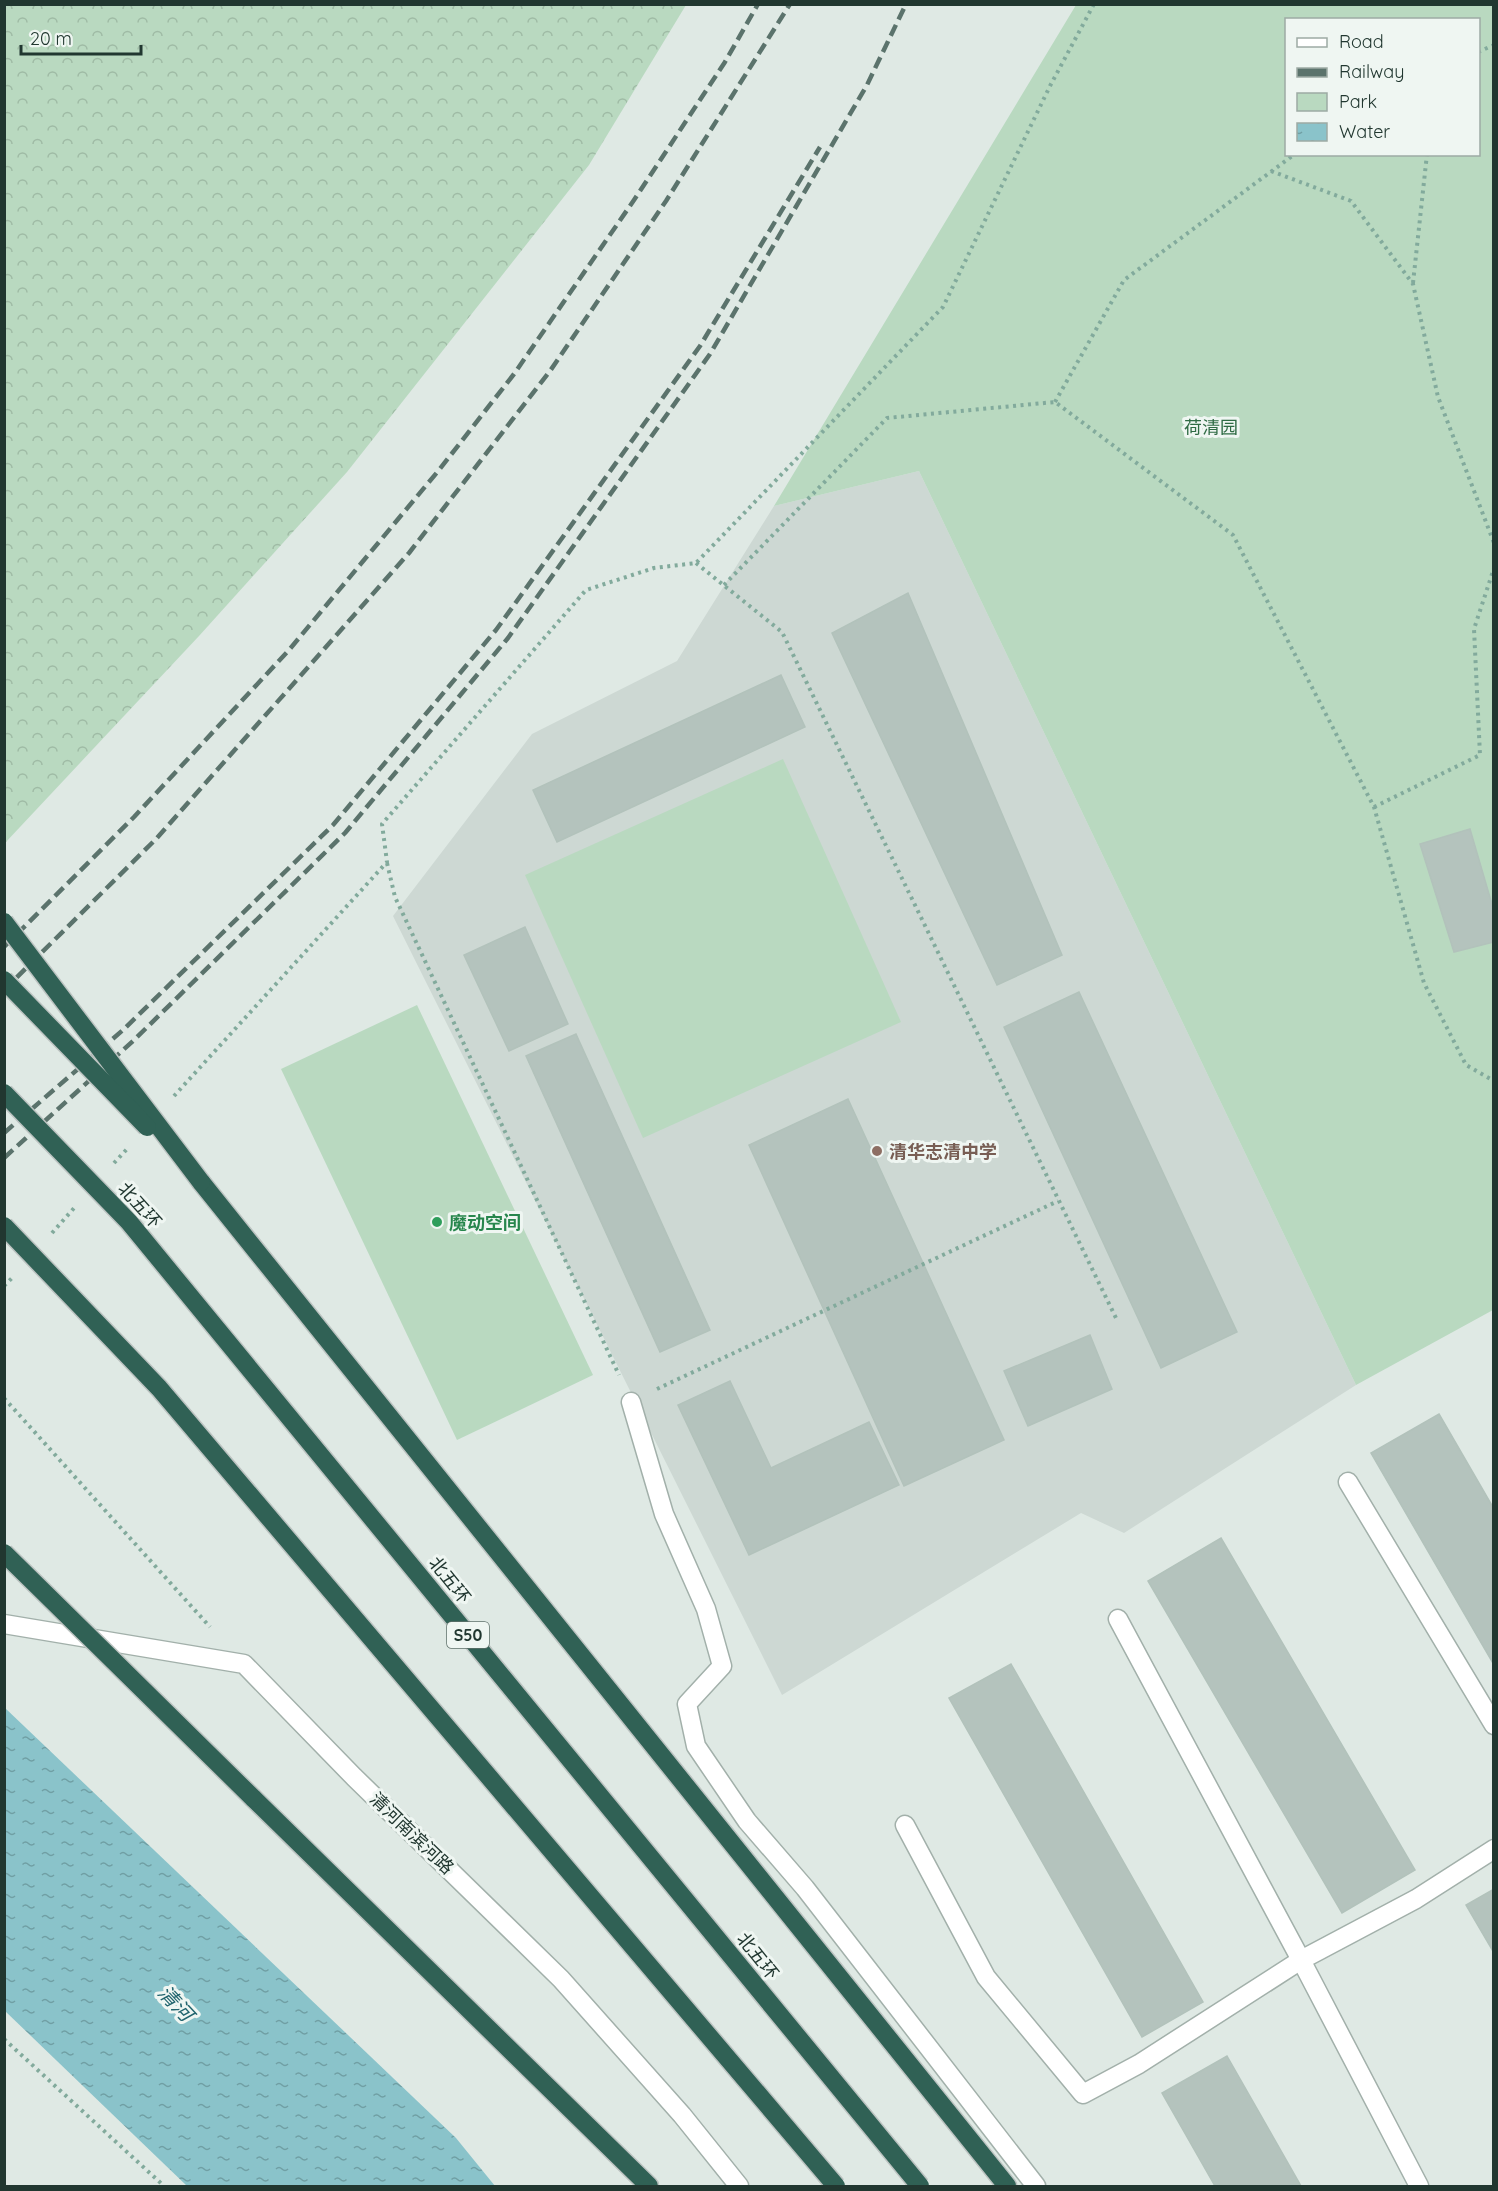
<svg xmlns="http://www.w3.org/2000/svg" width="1498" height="2191" font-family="Quicksand,'Noto Sans SC',sans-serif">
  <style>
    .built { fill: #cdd8d3 }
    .forest { fill: url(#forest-crowns) }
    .park { fill: #b9d9c0; fill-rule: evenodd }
    .water { fill: url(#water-ripples) }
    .building { fill: #b4c3bd; stroke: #b2c2bb; stroke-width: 1.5 }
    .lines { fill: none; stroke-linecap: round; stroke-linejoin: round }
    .minor-casing { stroke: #a2b0aa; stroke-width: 21 }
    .highway-casing { stroke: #bcc3c1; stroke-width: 21 }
    .path { stroke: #82aa9c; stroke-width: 4; stroke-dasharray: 3 4.5; stroke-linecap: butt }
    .minor { stroke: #fff; stroke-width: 18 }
    .highway { stroke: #306155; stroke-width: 18 }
    .rail { stroke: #5b736c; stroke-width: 4.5; stroke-dasharray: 12 6; stroke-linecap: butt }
    .highway-bridge-casing { stroke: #bcc3c1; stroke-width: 21; stroke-linecap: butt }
    .highway-bridge { stroke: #306155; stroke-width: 18 }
    .education-dot { fill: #8d6e63; stroke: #eff6f2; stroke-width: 2 }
    .leisure-dot { fill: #2e9e5b; stroke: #eff6f2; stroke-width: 2 }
    .labels { text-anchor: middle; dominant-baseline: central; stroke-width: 6; stroke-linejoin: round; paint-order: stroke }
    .shield { fill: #eff6f2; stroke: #5f706a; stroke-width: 1.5 }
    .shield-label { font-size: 16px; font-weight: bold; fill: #213730 }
    .park-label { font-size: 18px; fill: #2f6b44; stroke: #eff6f2 }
    .education-label { font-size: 18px; font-weight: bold; fill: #785e54; stroke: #eff6f2; text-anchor: start }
    .street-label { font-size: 18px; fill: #213730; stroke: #eff6f2 }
    .leisure-label { font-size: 18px; font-weight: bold; fill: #27864d; stroke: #eff6f2; text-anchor: start }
    .water-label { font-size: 20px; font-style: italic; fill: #21646e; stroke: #eff6f2 }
  </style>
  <defs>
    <pattern id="forest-crowns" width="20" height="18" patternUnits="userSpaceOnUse" patternTransform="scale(1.5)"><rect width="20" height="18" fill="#b9d9c0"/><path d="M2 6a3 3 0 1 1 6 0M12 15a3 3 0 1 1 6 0" fill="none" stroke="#9fbba5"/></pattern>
    <pattern id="water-ripples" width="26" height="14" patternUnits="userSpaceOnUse" patternTransform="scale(1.5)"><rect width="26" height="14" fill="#8ac3ca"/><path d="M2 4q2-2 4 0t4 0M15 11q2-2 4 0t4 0" fill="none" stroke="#709fa4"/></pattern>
  </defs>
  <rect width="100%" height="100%" fill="#dfe9e4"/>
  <path class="built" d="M919,471L1356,1385L1124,1533L1081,1513L782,1695L393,916L532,734L677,661L774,506Z"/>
  <path class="forest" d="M5,4L686,5L589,165L347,472L199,636L5,843Z"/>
  <g class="park">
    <path d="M1076,5H1493V1310L1356,1385L919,471L774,506ZM1286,20H1478V154H1286Z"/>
    <path d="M783,759L901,1022L643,1138L525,875Z"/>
    <path d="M417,1005L593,1375L457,1440L281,1069Z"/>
  </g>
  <path class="water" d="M4,1707L456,2138L495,2186H187L5,2011Z"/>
  <g class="building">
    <path d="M908,593L1062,955L997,985L832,633Z"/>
    <path d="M781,675L805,727L557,842L533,790Z"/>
    <path d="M1470,829L1494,911V942L1454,952L1420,844Z"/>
    <path d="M525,927L568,1024L509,1051L464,955Z"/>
    <path d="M1079,992L1237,1332L1161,1368L1004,1027Z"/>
    <path d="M576,1034L710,1330L660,1352L526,1056Z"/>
    <path d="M848,1099L1004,1440L904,1486L749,1145Z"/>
    <path d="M1090,1335L1112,1389L1028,1426L1004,1371Z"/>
    <path d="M730,1381L771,1468L869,1422L899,1485L749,1555L678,1405Z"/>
    <path d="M1439,1414L1494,1509V1665L1371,1453Z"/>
    <path d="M1221,1538L1415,1870L1342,1913L1148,1581Z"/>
    <path d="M1011,1664L1203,2002L1142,2037L949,1698Z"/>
    <path d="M1494,1889V1953L1466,1905Z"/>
    <path d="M1227,2056L1301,2186H1215L1162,2093Z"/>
  </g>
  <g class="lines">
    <g class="minor-casing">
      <g id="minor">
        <path d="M631,1402L664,1514L706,1609L722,1666L687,1704L696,1746L747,1821L805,1888L1036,2186"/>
        <path d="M1348,1482L1494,1725"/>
        <path d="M4,1624L244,1664L354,1777L561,1979L682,2115L739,2186"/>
        <path d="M905,1825L986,1977L1083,2094L1139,2064L1301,1960L1118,1619"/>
        <path d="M1419,2186L1301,1960L1416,1899L1494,1849"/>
      </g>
    </g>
    <g class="highway-casing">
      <g id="highway">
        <path d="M201,1182L1007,2186"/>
        <path d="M253,1798L649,2186"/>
      </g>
    </g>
    <g class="path">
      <path d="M1478,52L1494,45"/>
      <path d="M1271,171L1351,201L1413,284L1438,397L1494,543"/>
      <path d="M1413,283L1427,154"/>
      <path d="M1055,402L1124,280L1295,154"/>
      <path d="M696,563L782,632L1117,1320"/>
      <path d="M724,585L887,418L1055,402L1233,535L1374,807L1424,983L1466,1065L1494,1081"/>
      <path d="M1374,807L1480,755L1474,629L1494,568"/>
      <path d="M387,863L395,897L619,1375"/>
      <path d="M174,1096L387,862L382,824L586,590L654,568L696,563L943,307L1050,86L1094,4"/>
      <path d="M114,1163L127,1149"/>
      <path d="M52,1233L75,1207"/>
      <path d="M4,1286L13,1277"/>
      <path d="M657,1389L1058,1201"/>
      <path d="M4,1398L210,1627"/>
      <path d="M4,2039L164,2186"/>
    </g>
    <use href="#minor" class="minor"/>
    <use href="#highway" class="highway"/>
    <g class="rail">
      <path d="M4,947L134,817L289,650L439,470L514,374L634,200L725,62L758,4"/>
      <path d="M4,990L156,839L409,553L550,371L666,201L790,4"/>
      <path d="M4,1133L123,1030L333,825L496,630L700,346L820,147"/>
      <path d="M4,1158L133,1041L345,833L508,638L710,354L867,85L906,4"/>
    </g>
    <g class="highway-bridge-casing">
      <g id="highway-bridge">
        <path d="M4,922L201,1182"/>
        <path d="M4,980L147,1127"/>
        <path d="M4,1093L129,1222L920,2186"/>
        <path d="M4,1226L159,1388L836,2186"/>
        <path d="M4,1553L253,1798"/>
      </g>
    </g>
    <use href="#highway-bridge" class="highway-bridge"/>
  </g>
  <circle class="education-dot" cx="877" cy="1151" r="6"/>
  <circle class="leisure-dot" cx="437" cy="1222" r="6"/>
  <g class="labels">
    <rect class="shield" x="447" y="1622" width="42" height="26" rx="4.5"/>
    <g class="shield-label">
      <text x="468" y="1635">S50</text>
    </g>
    <g class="park-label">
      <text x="1211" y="427">荷清园</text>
    </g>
    <g class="education-label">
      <text x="889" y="1151">清华志清中学</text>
    </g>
    <g class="street-label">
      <text transform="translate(140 1205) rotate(48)">北五环</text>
      <text transform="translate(450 1580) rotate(51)">北五环</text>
      <text transform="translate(412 1833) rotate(44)">清河南滨河路</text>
      <text transform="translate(758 1956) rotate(51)">北五环</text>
    </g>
    <g class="leisure-label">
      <text x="449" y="1222">魔动空间</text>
    </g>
    <g class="water-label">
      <text transform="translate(176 2003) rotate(47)">清河</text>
    </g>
  </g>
  <rect width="1498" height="2191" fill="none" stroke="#213730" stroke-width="12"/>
  <rect x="1285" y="18" width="195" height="138" fill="#eff6f2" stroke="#9daaa4" stroke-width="1.5"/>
  <rect x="1297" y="38" width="30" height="9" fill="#ffffff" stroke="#9daaa4" stroke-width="1.5"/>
  <text x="1339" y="48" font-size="18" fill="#213730">Road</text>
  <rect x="1297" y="68" width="30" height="9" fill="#5b736c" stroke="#9daaa4" stroke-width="1.5"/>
  <text x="1339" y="78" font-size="18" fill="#213730">Railway</text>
  <rect x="1297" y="93" width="30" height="18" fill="#b9d9c0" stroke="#9daaa4" stroke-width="1.5"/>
  <text x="1339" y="108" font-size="18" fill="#213730">Park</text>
  <rect x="1297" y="123" width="30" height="18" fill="url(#water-ripples)" stroke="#9daaa4" stroke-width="1.5"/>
  <text x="1339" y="138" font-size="18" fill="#213730">Water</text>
  <path d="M21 45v9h120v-9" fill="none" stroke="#213730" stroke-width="3"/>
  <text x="30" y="45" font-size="18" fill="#213730" stroke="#eff6f2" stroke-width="4.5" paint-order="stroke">20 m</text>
</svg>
